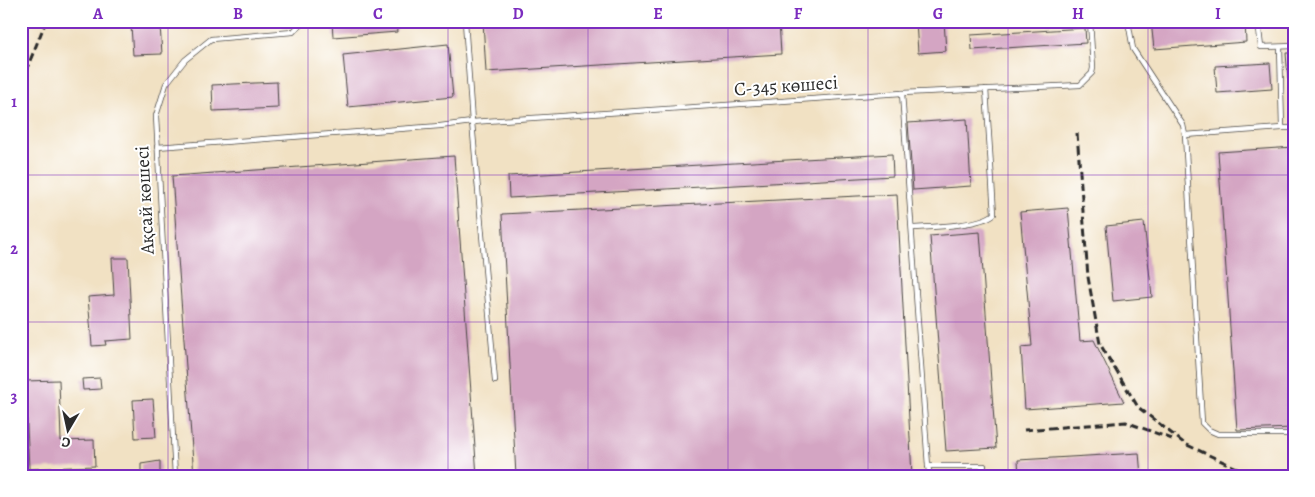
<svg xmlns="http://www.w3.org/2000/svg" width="1315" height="497" font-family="Alegreya,serif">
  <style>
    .building { fill: #d4a5c3 }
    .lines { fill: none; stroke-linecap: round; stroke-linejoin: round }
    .service-casing { stroke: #494642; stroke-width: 6 }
    .service { stroke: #fff; stroke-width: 4.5 }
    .rail { stroke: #2b2b2b; stroke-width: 3; stroke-dasharray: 8 4; stroke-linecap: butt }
    .grid { fill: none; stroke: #7b2cbf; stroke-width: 1; stroke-opacity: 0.55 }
    .labels { text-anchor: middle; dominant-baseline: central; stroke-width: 4; stroke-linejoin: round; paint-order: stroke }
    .street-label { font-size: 19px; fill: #2b2b2b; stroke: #fff }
    .neatline { fill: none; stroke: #7b2cbf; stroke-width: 2 }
    .grid-label { font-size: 16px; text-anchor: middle; font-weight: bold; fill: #7b2cbf }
  </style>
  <rect width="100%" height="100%" fill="#fff"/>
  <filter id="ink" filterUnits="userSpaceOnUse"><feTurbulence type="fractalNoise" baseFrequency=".02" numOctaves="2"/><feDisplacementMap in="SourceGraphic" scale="10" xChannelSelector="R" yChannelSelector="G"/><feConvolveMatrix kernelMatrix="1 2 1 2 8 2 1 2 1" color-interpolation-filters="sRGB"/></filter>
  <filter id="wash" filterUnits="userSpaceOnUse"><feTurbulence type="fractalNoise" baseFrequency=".0096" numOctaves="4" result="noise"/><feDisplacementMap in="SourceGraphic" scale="20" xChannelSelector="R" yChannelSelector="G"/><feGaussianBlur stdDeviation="1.12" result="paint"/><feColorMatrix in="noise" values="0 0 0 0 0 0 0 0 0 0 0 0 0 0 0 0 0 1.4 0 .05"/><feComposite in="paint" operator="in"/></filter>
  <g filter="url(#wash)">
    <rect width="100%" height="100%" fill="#f1e1c3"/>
    <g id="blocks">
      <g class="building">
        <path d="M332,21H396L397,32L333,37Z"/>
        <path d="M483,21H779L781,54L486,72Z"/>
        <path d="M916,21H944L946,51L918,53Z"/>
        <path d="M1151,21H1245L1246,42L1154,49Z"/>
        <path d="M160,25L162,54L133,55L131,26Z"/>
        <path d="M1085,28L1086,43L972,50L971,35Z"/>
        <path d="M448,44L453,97L348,107L343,55Z"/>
        <path d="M1286,53H1294V79H1288Z"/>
        <path d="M1270,63L1272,89L1217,93L1215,66Z"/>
        <path d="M277,82L278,108L213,111L212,85Z"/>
        <path d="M967,119L971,186L913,190L908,123Z"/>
        <path d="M1294,147V428L1237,430L1218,152Z"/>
        <path d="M892,154L893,176L509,198L508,176Z"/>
        <path d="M454,156L477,476H194L172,176Z"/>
        <path d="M897,194L912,476H516L502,214Z"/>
        <path d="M1068,208L1080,341L1094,340L1124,402L1025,409L1021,347L1032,346L1020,212Z"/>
        <path d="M1144,222L1152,297L1113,301L1106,226Z"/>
        <path d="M980,232L996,448L946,451L930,236Z"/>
        <path d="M112,258H128L132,339L105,341L106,345L92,346L88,297L114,295Z"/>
        <path d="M100,378L101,389L83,390L82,379Z"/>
        <path d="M59,380L61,441L94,440L95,466L29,469L25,381Z"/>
        <path d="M153,399L156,437L135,438L133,400Z"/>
        <path d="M1139,453L1141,476H1019L1018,460Z"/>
        <path d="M160,461V476H141V464Z"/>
      </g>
    </g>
  </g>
  <g filter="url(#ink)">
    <use href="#blocks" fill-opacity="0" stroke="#494642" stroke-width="1"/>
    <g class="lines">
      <g class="service-casing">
        <g id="service">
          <path d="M465,21L472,122L902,93L1080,85L1092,73L1093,68L1090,21"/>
          <path d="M1128,21L1133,49L1183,125L1185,135L1202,423L1209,430L1218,434H1294"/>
          <path d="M1258,21L1261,47L1294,46"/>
          <path d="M1280,47L1282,128H1294"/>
          <path d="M902,93L928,466H984"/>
          <path d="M1185,135L1282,128"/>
          <path d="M157,147L440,126L472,122L495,381"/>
          <path d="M912,228C931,227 980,226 994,214L986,89"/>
          <path d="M928,466L930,476"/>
          <path d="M175,476L156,116L166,84L185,60L211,39L293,32L303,21"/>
        </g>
      </g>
      <use href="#service" class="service"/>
      <g class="rail">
        <path d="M21,83L46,21"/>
        <path d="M1077,133L1088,277L1100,344L1138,407L1185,444L1254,476"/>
        <path d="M1024,430L1126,422L1172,439"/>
      </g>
    </g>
  </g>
  <path class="grid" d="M168,21V476M308,21V476M448,21V476M588,21V476M728,21V476M868,21V476M1008,21V476M1148,21V476M21,175H1294M21,322H1294"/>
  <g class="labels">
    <g class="street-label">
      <text transform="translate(786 86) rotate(-4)">С-345 көшесі</text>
      <text transform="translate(145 200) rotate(-93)">Ақсай көшесі</text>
    </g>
  </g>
  <rect width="1315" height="497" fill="none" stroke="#fff" stroke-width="55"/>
  <g transform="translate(68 430) rotate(189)" stroke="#ffffff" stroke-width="4" paint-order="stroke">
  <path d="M0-4L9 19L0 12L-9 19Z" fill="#2b2b2b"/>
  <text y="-8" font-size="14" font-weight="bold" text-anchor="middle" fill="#2b2b2b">С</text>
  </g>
  <rect x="28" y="28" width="1260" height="442" class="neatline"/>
  <g class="grid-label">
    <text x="98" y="19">A</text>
    <text x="238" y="19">B</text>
    <text x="378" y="19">C</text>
    <text x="518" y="19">D</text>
    <text x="658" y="19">E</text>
    <text x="798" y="19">F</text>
    <text x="938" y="19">G</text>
    <text x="1078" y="19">H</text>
    <text x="1218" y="19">I</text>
    <text x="14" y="107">1</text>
    <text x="14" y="254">2</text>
    <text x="14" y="402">3</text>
  </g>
</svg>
